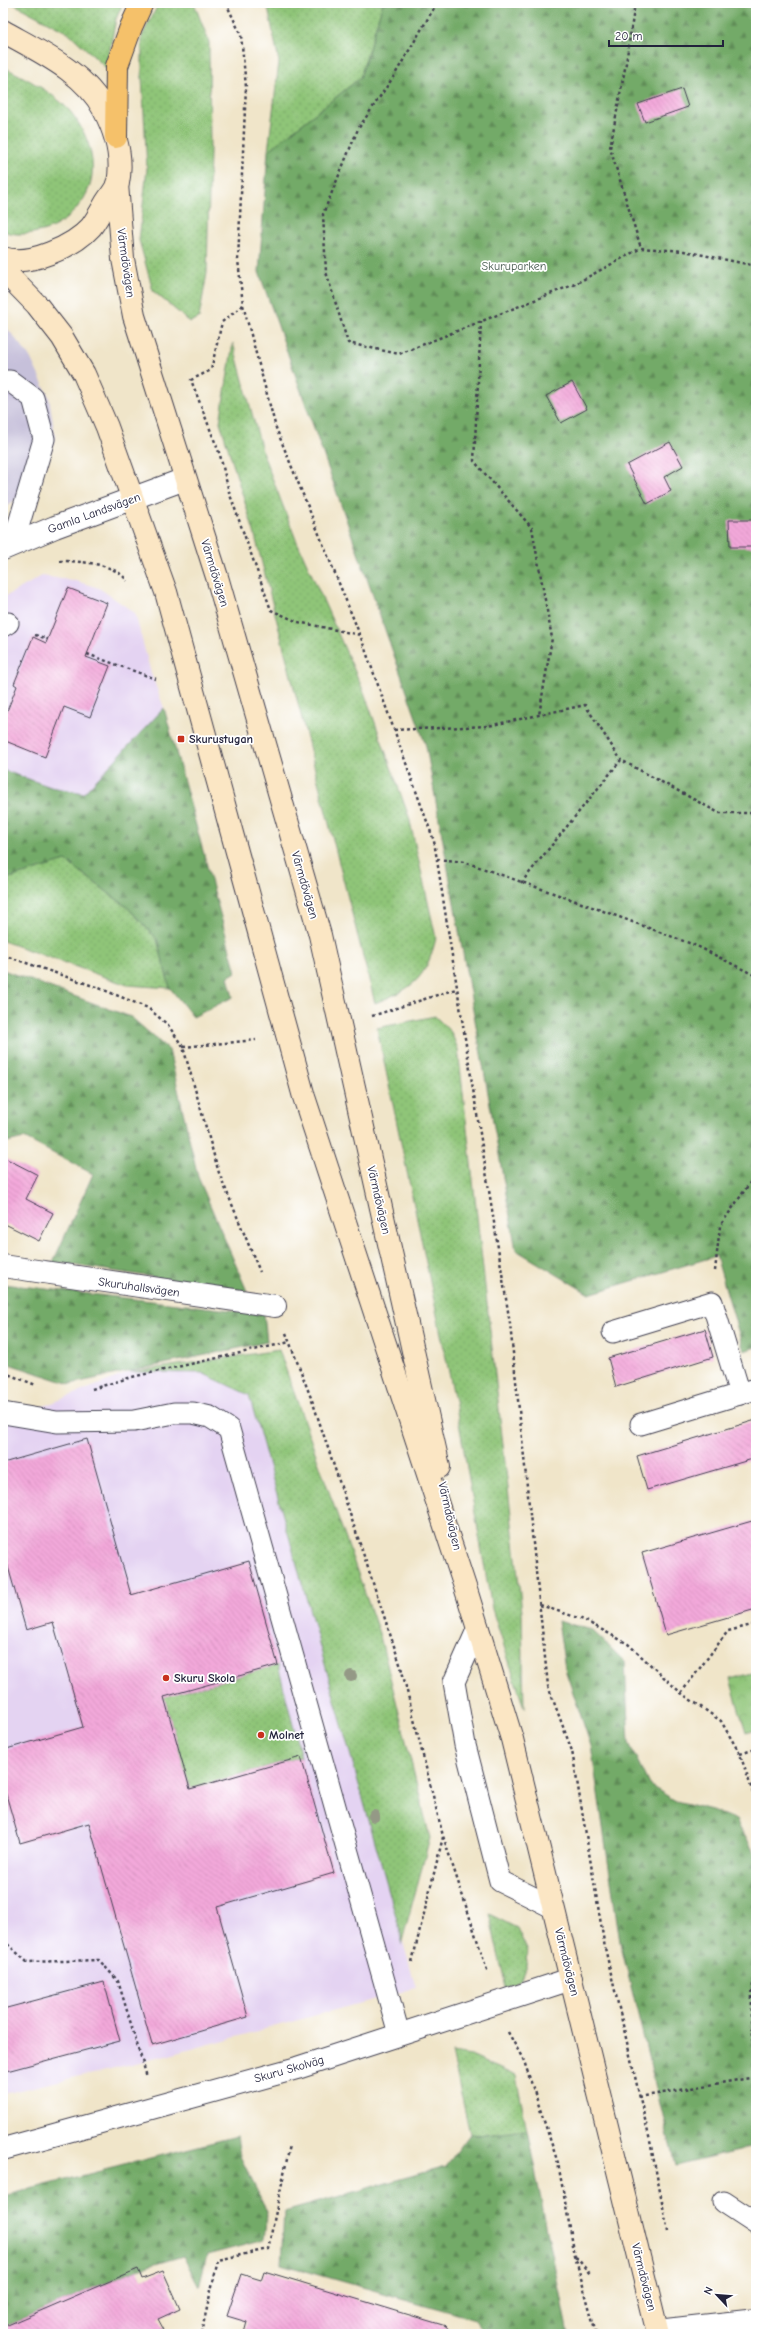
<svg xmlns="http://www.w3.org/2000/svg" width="759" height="2337" font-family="'Comic Neue',sans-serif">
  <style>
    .built { fill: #e4d3f2 }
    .industrial { fill: #c6c0da }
    .grass { fill: url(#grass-dots); stroke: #58745a }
    .forest { fill: url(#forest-firs); stroke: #4a6652 }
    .park { fill: url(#park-crowns); stroke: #58745a }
    .building { fill: url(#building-back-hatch) }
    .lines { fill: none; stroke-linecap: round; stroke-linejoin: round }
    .lane-casing { stroke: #413f50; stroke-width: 23 }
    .street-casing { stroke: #413f50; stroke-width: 24 }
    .secondary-casing { stroke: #413f50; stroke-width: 24 }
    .highway-casing { stroke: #413f50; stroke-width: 24 }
    .path { stroke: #413f50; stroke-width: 2.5; stroke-dasharray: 3 3; stroke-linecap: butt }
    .lane { stroke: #fff; stroke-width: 21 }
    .street { stroke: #fff; stroke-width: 22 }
    .secondary { stroke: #fbe6c4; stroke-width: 22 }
    .highway { stroke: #f5c16b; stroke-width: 22 }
    .tree { fill: #949986 }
    .poi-dot { fill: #c8321e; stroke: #fff; stroke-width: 1.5 }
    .labels { text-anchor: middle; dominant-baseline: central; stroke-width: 3.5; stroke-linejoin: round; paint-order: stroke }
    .street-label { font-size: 12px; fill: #22223b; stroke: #fff }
    .park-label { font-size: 12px; fill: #485b50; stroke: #fff }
    .poi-label { font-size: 12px; font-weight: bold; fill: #22223b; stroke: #fff; text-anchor: start }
  </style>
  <defs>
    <pattern id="grass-dots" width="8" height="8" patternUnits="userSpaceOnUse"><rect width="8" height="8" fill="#8fc578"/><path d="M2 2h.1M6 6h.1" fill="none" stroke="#7ba969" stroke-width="1.8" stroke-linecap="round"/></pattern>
    <pattern id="forest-firs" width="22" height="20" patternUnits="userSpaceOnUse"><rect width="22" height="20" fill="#73aa68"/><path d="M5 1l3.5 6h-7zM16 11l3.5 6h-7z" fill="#5e8a57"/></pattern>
    <pattern id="park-crowns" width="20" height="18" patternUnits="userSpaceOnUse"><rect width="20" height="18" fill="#8fc578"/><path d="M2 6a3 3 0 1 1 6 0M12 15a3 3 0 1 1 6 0" fill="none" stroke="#7ba969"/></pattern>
    <pattern id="building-back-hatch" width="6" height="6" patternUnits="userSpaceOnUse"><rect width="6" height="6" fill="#f3a8da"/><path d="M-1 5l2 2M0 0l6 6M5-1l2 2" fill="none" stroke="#d090bc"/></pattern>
  </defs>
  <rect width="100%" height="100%" fill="#fff"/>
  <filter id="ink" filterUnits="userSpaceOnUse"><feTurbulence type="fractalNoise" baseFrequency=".025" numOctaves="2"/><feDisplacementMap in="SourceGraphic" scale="8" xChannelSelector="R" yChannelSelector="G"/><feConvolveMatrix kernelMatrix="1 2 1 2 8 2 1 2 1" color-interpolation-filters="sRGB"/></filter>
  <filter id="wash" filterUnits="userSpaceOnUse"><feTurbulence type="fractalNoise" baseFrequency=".012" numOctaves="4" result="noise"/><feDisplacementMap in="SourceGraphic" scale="16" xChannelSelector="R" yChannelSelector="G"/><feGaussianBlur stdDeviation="0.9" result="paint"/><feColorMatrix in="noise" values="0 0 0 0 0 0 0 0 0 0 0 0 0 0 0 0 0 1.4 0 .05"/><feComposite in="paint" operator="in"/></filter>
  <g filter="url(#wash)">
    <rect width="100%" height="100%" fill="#f0e5c9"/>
    <g class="built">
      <path d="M42,576L76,581L99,588L135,613L151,673L164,708L84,793L51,787L3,770V598Z"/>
      <path d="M131,1372L202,1373L249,1395L416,1988L166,2056L3,2094V1422Z"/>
    </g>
    <path class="industrial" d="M3,323L30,357L49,397L55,437L40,479L3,510Z"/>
    <g class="grass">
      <path d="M12,3H123L116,19L106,68L70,34Z"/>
      <path d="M159,3H194L209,42L210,152L207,273L199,318L190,322L153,291L139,240L147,169L142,77V36Z"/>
      <path d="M265,3H383L360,78L268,151L279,62L268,8Z"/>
      <path d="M3,67C25,77 52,92 69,110C91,136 103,175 80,204C70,217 58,227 42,231C30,234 15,236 3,231Z"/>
      <path d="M233,343L263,454L295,537L364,692L409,817L436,938C426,980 413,988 375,1003L254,532L220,422Z"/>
      <path d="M66,861L127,907L157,939L170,988L127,985L3,941V878Z"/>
      <path d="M435,1016L451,1032L458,1049L522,1611L524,1708L492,1609L456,1406L377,1028Z"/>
      <path d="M279,1350L380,1636L430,1838L401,1945V1934L249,1395L202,1373L131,1372Z"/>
      <path d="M278,1665L301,1757L190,1789L164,1697Z"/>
      <path d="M489,1914L517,1928L527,1950L526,1966L520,1981L506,1988Z"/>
      <path d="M452,2053L471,2056L516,2076L527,2130L477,2136L470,2134Z"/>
    </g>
    <g class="forest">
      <path d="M383,3H756V1347L744,1351L716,1256L589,1294L516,1250L426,746L259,272L268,151L360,78Z"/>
      <path d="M164,708L236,972L228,977L233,997L193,1017L170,988L157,939L127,907L66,861L3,880V770L51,787L84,793Z"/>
      <path d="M3,970L131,1017L169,1050L198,1177L247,1291L53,1262L93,1174L24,1138L3,1143Z"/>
      <path d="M3,1284L264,1314L267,1342L70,1384L3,1362Z"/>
      <path d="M558,1621L592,1630L625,1662L629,1743L649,1785L676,1801L712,1810L736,1820L756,1856V2146L675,2165L620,1942L591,1746L565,1669Z"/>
      <path d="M527,2130L568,2334H485L475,2319L281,2264L284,2212L446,2166L470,2134L477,2136Z"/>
      <path d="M237,2136L240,2156L267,2211L264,2240L207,2255L199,2286L183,2256L138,2269L3,2327V2196Z"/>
    </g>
    <path class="park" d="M756,1672V1730L746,1733L730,1679Z"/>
    <g id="blocks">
      <g class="building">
        <path d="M682,89L688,107L645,122L638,104Z"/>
        <path d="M572,382L587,409L561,423L546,396Z"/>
        <path d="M670,442L683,466L664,477L671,491L647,504L627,465Z"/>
        <path d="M729,520H756V547H730Z"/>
        <path d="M68,588L107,603L86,657L110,666L90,717L64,707L45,757L3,740V721L17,686L14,684L33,637L46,643Z"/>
        <path d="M3,1157L38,1175L26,1199L53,1213L39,1241L3,1223Z"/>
        <path d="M705,1329L713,1357L616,1387L608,1358Z"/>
        <path d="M756,1420V1458L647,1490L637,1456Z"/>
        <path d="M87,1439L131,1595L249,1561L278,1665L164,1697L190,1789L301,1757L334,1873L217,1907L248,2017L152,2045L89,1823L20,1843L3,1784V1750L83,1727L53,1622L26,1630L3,1549V1463Z"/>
        <path d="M752,1521L756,1535V1609L666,1635L642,1553Z"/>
        <path d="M104,1982L120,2041L3,2072V2009Z"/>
        <path d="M138,2269L142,2279L163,2271L180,2309L158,2319L164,2330L155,2334H3V2327Z"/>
        <path d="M264,2271L446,2326L452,2334L244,2333L247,2322L227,2316L241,2274L261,2280Z"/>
      </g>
    </g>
  </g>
  <g filter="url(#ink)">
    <use href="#blocks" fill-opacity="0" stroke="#413f50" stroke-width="1"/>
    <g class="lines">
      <g class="lane-casing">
        <g id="lane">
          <path d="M3,381H10L33,398L44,439L13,544"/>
          <path d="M3,626L8,623"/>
          <path d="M613,1332L712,1302L740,1394"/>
          <path d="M3,1413L57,1422L134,1421L174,1413H193L210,1417L229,1429L399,2034"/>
          <path d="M641,1424L756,1389"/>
          <path d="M478,1628L454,1682L465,1745L500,1881L552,1907"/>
          <path d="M724,2202L756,2223"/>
        </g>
      </g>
      <g class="street-casing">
        <g id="street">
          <path d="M3,549L55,527L185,479"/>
          <path d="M3,1266L275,1306"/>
          <path d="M3,2149L297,2068L571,1979"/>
          <path d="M657,2331L756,2320"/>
        </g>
      </g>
      <g class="secondary-casing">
        <g id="secondary">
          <path d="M3,31C38,51 85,72 104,110C116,133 123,158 118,183C116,189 110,196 107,201C102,209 97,219 91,227C74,246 29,267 3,258"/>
          <path d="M117,184L123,259L134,316L217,577L320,935L439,1467"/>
          <path d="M3,270L37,305L62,337L84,374L107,427L166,592L304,1097L467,1593L512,1739L658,2334"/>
        </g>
      </g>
      <g class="highway-casing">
        <path id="highway" d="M116,137L117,66L131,27L142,3"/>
      </g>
      <g class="path">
        <path d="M226,3L241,35L246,87L238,260L243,305L276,428L360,635L434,841L510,1324L548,1686L572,1751L605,1948L650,2141L668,2232"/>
        <path d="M437,3L394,76L358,129L323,214L326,272L348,343L399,354L575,284L641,248L684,251L756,266"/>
        <path d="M635,3L626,63L610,148L641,248"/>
        <path d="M243,305L222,322L211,370L191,380L220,455L229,492L271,610L298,622L360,635"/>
        <path d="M481,321L474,461L532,528L552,638L539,715"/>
        <path d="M60,561C78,561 116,563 127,581"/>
        <path d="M35,635L48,639"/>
        <path d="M87,654L156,679"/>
        <path d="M394,730L488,726L585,705L621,760"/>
        <path d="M437,859L465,862L587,905L697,946L756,976"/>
        <path d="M521,883L621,760L719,813H756"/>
        <path d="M3,955L99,988L148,1008L168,1025L183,1047L219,1173L260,1272"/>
        <path d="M372,1016L456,989"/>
        <path d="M183,1047L256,1040"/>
        <path d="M715,1271L720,1226L756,1174"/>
        <path d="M286,1333L313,1403L401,1667L443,1836L488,1973"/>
        <path d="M3,1374L10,1375L36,1385"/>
        <path d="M92,1389L132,1377L290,1342"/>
        <path d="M540,1605L584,1620L628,1644L681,1693L721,1721L740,1754L756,1802"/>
        <path d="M681,1693L728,1631L756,1624"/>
        <path d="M740,1754L756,1749"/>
        <path d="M3,1940L27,1962L99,1960L118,1981L147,2077"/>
        <path d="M412,1962L443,1837"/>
        <path d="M508,2032L524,2061L558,2163L575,2256L596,2334"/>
        <path d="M756,2077C755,2052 747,1993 756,1974"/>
        <path d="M639,2097L756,2077"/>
        <path d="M576,2257L591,2275"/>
        <path d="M201,2334L218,2260L268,2249L290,2145"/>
      </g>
      <use href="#lane" class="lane"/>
      <use href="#street" class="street"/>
      <use href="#secondary" class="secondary"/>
      <use href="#highway" class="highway"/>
    </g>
    <g class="tree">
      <circle cx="351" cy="1676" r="6"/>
      <circle cx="374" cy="1816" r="6"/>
    </g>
  </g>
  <g class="poi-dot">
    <rect x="177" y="735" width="8" height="8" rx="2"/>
    <circle cx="166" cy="1678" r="4"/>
    <circle cx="261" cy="1735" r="4"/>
  </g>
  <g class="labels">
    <g class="street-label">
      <text transform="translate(126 263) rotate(82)">Värmdövägen</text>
      <text transform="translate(94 513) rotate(-20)">Gamla Landsvägen</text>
      <text transform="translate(215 573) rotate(73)">Värmdövägen</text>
      <text transform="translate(305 885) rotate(74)">Värmdövägen</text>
      <text transform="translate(379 1200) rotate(77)">Värmdövägen</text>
      <text transform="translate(139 1287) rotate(8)">Skuruhallsvägen</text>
      <text transform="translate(450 1516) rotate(77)">Värmdövägen</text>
      <text transform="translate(567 1962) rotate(76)">Värmdövägen</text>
      <text transform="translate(289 2069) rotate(-16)">Skuru Skolväg</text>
      <text transform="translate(644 2277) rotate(76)">Värmdövägen</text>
    </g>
    <g class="park-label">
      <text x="514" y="266">Skuruparken</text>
    </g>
    <g class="poi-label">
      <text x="189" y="739">Skurustugan</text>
      <text x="174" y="1678">Skuru Skola</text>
      <text x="269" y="1735">Molnet</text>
    </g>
  </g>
  <rect width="759" height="2337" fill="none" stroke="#fff" stroke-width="16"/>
  <g transform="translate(717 2295) rotate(296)" stroke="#ffffff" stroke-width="3" paint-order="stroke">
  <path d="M0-3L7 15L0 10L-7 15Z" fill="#22223b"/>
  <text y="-6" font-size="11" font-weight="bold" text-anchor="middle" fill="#22223b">N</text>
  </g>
  <path d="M609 40v6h114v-6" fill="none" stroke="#22223b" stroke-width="2"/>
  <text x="615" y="40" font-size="12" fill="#22223b" stroke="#ffffff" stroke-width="3" paint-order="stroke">20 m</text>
</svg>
